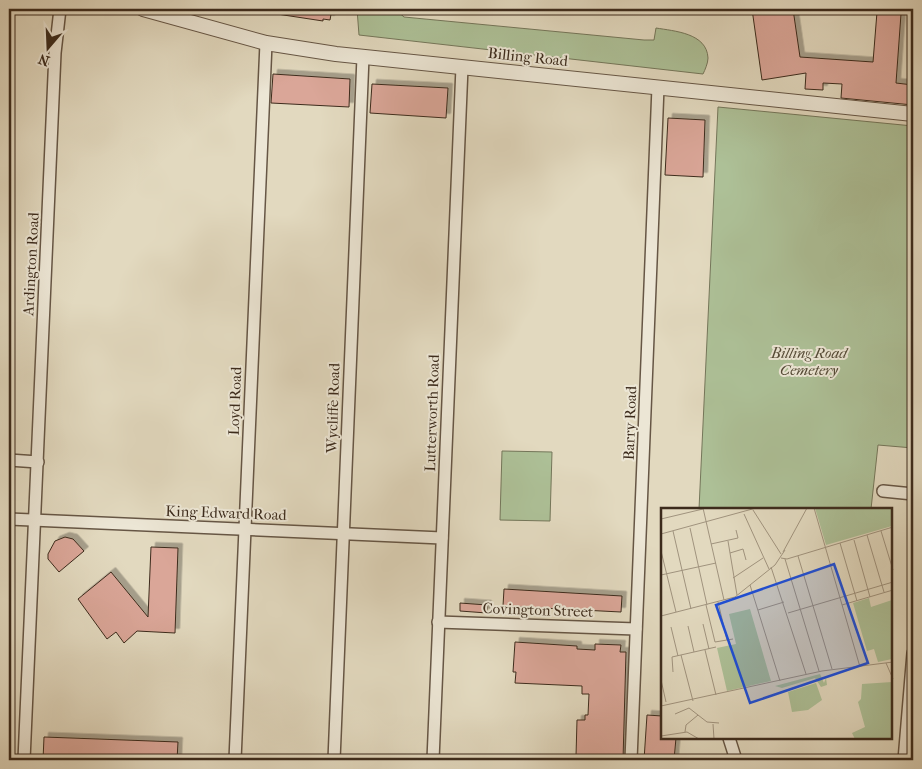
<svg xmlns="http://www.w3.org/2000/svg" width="922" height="769" font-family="'IM FELL French Canon',serif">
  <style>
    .green { fill: #adc097; stroke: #74765a }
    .building { fill: #daa698; stroke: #3c2b1c; filter: url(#shadow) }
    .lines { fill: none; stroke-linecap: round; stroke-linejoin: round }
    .minor-casing { stroke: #665645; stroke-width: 14 }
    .tertiary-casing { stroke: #665645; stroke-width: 16 }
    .minor { stroke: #ece6d5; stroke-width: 11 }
    .tertiary { stroke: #ece6d5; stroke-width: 14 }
    .labels { text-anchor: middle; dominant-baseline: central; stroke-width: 4; stroke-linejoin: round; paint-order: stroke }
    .street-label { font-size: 15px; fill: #3c2b1c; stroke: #ece6d5 }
    .park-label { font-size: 15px; font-style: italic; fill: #534935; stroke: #ece6d5 }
    .inset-road { fill: none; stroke: #a0937e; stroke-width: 1 }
    .view { fill: #1d4ed8; fill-opacity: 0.15; stroke: #1d4ed8; stroke-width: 2.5 }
    .inset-edge { fill: none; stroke: #3c2b1c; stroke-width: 2.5 }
  </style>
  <defs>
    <filter id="shadow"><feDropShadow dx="4.5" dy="-4.5" stdDeviation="0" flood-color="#0004"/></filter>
  </defs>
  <rect width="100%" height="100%" fill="#e2d9bf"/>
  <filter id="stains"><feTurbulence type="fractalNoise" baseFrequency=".004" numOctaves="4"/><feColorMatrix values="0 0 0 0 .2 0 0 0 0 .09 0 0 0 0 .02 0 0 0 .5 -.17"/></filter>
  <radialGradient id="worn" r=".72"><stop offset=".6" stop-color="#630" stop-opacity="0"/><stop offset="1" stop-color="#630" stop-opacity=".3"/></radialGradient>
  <g class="green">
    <path d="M357,9H395L404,17L644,40H654L656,28C674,31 707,33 708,58C708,63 705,70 703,74L359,35Z"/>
    <path d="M718,107L913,126V448L878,445L871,509H699Z"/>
    <path d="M502,451L552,452L550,521L500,520Z"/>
  </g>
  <g class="building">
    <path d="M277,9H332L330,20L323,19V21L277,14Z"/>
    <path d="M752,9H793L800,57L873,62L877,12L901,14L896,83L913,85V105L841,98L842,84L823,83V90L805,89L806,73L762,80Z"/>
    <path d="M273,74L350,79L349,107L271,103Z"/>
    <path d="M372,84L448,88L446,118L370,113Z"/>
    <path d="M668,118L705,120L703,177L665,175Z"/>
    <path d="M65,537L73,539L84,551L59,572L48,559V554L55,541Z"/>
    <path d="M151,547L178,548L175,633L137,631L124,643L116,632L107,639L78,599L111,572L148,617Z"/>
    <path d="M504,589L622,596L621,612L503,606Z"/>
    <path d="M460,603L487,605V613L460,611Z"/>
    <path d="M515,642L577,646V649L595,650V644L621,645L620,652H626L623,760H593V757L576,756L577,720H585V715H588L589,694H582V686L515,683L516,672H513Z"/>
    <path d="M647,715L662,716V738H676L674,760H644Z"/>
    <path d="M44,737L178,742L177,760H43Z"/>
  </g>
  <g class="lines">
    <g class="minor-casing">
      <g id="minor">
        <path d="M9,460L38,462"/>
        <path d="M883,491L913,494"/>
        <path d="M9,519L442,538"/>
        <path d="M438,622L636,629"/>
        <path d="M729,738L736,760"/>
        <path d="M24,760L55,53L60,9"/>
        <path d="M235,760L266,43"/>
        <path d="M334,760L363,57"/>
        <path d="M433,760L462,67"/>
        <path d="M631,760L658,87"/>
        <path d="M904,760L913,653"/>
      </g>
    </g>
    <g class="tertiary-casing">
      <path id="tertiary" d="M143,9L266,43L336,54L913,114"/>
    </g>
    <use href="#minor" class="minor"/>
    <use href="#tertiary" class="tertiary"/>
  </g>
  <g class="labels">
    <g class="street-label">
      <text transform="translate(528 57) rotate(6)">Billing Road</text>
      <text transform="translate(31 264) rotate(-87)">Ardington Road</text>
      <text transform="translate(235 401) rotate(-88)">Loyd Road</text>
      <text transform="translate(333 408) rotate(-88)">Wycliffe Road</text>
      <text transform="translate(432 413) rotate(-88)">Lutterworth Road</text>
      <text transform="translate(630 423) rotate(-88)">Barry Road</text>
      <text transform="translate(226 513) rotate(2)">King Edward Road</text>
      <text transform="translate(538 610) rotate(2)">Covington Street</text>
    </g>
    <g class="park-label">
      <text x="809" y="353">Billing Road<tspan x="809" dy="17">Cemetery</tspan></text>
    </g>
  </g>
  <g transform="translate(661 508)">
    <rect width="231" height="231" fill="#e2d9bf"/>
    <path d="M154,0H231V18L165,37ZM208,90L210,99L231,92V151L217,154L213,141L206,143L192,95ZM89,101L110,173L66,183L56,140L75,136L68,106ZM159,166L163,175L165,170L166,177L160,179L154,170L121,180L114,178ZM231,174V231H194L191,225L204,219L197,194L200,191L201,176ZM155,175L161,192L147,202L131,204L127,184Z" fill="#adc097"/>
    <path class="inset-road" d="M42,0L63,92M153,0L199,159M92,2L120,46M83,6L108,61M0,11L42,1M29,20L46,97M12,23L30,101M220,23L232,62M0,26L95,0M206,27L223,84M193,32L209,89M67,33L76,87M179,35L196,93M50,36L77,30L75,22M0,43L15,104M122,44L146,0M69,45L82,41L85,52M137,48L171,161M120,50L126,51L232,19M124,51L158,163M110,59L145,166M0,67L55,55M72,70L102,50M89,77L119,173M57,94L66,132M45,97L54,134L72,131M181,97L232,82M97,102L123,94M127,105L232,74M0,108L74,89L114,57L124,42M42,116L48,141M27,118L33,144M10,119L17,148M0,138V155M44,142L55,187M20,147L32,193M225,155L232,171M12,164L11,149L55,139M0,172L5,194M0,198L161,163L232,154M14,206L28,200L46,214L58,215M52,216L53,231M24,224L25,217L37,207M0,228L26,224L38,231"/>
    <path class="view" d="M173,56L207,155L89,195L55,97Z"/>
    <rect width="231" height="231" class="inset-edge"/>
  </g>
  <rect width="922" height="769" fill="none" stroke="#e2d9bf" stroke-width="30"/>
  <rect x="10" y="10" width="902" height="749" fill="none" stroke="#3c2b1c" stroke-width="2.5"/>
  <rect x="15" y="15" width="892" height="739" fill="none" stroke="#3c2b1c"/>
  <g transform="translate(48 48) rotate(199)" stroke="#ece6d5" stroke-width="4" paint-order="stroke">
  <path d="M0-4L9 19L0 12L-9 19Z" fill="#3c2b1c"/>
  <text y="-8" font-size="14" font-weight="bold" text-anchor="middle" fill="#3c2b1c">N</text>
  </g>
  <rect width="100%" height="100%" filter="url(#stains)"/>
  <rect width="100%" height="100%" fill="url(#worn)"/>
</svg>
